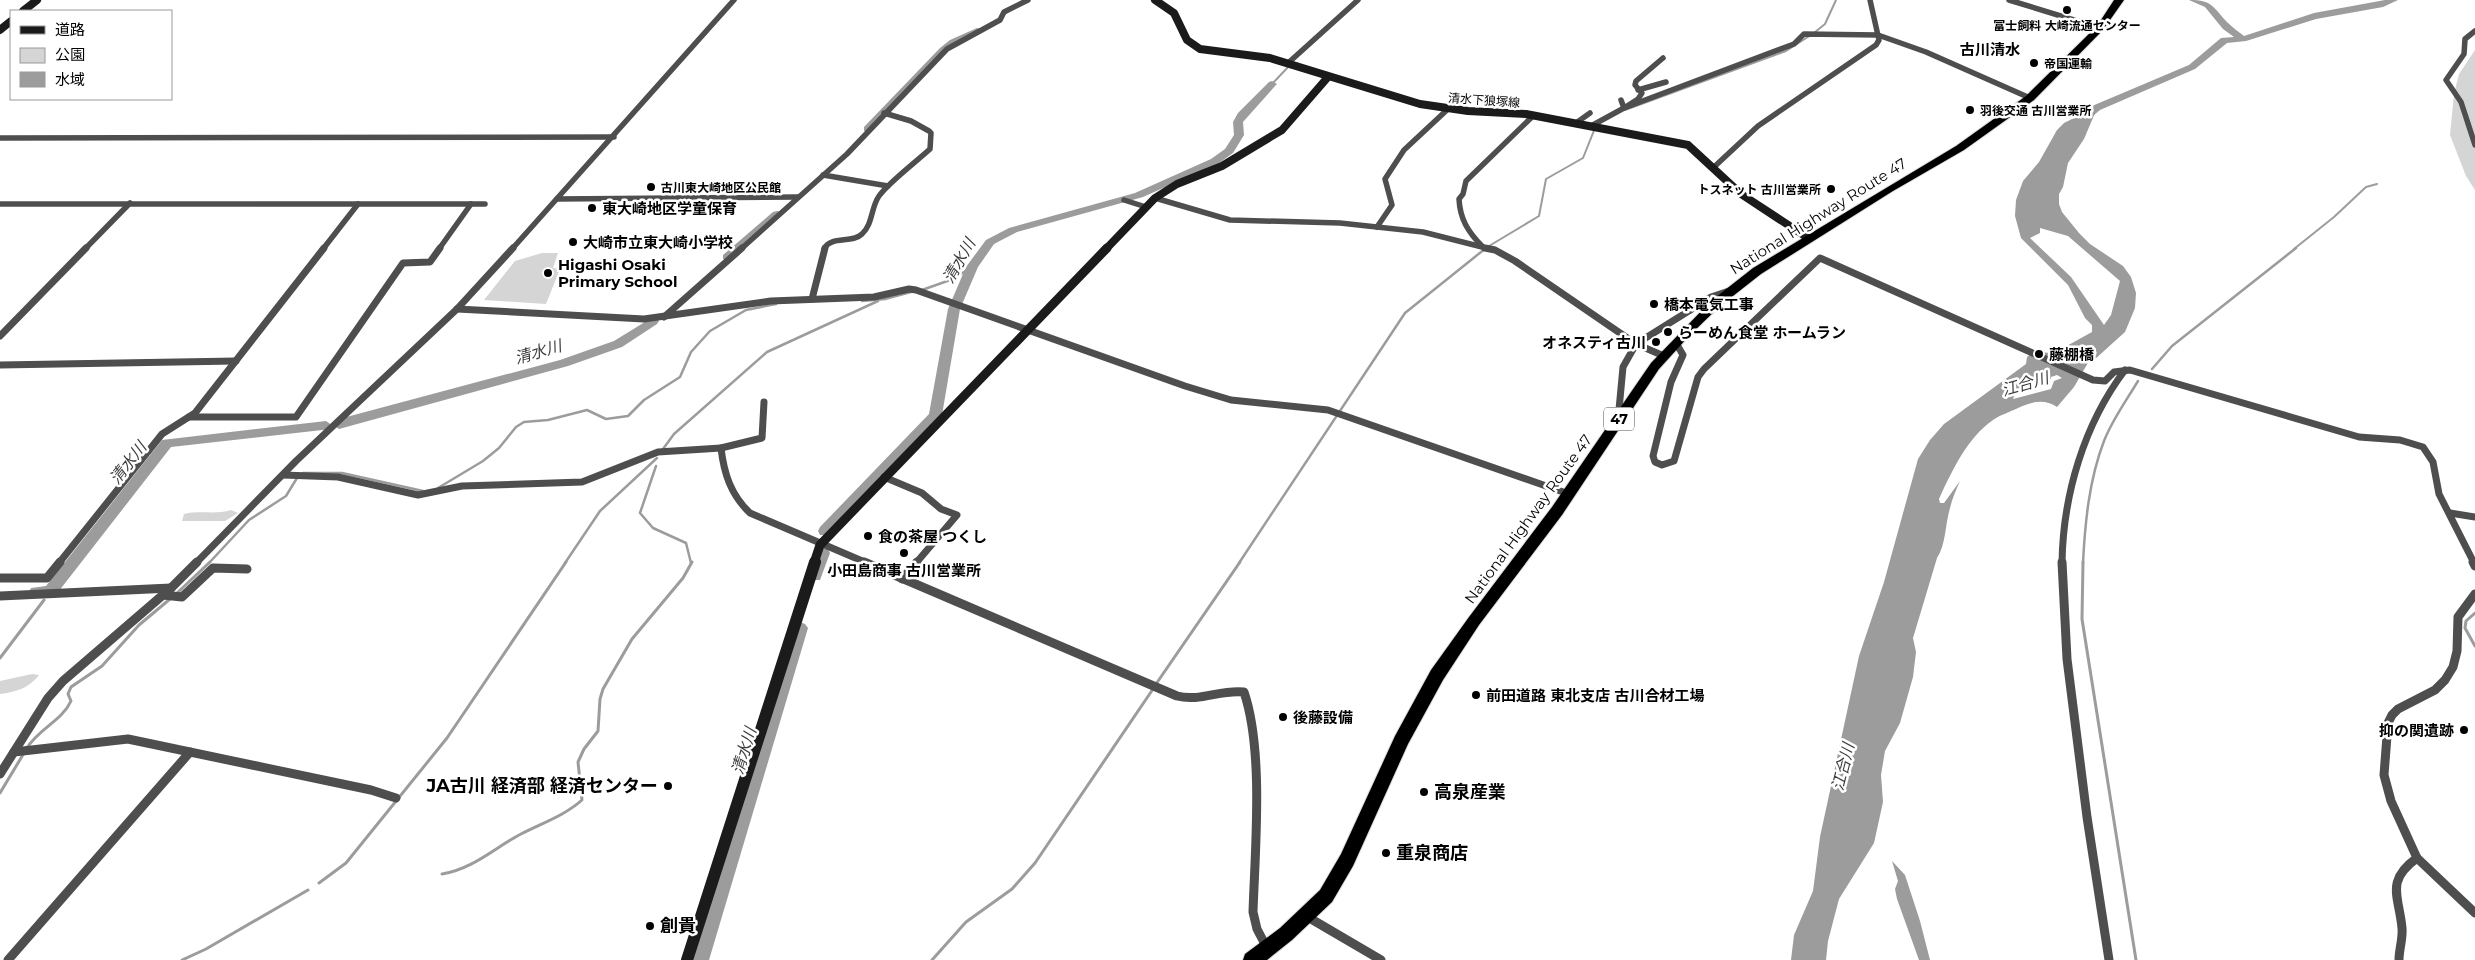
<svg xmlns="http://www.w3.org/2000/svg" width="2475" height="960" font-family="Montserrat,'Noto Sans JP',sans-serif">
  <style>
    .green { fill: #d5d5d5 }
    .water { fill: #9c9c9c; fill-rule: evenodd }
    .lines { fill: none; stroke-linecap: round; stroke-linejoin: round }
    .stream-far2 { stroke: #9c9c9c; stroke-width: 2 }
    .stream-far1 { stroke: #9c9c9c; stroke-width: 2.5 }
    .stream { stroke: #9c9c9c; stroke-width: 3 }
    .river { fill: #9c9c9c; fill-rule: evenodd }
    .highway-casing { stroke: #dbdbdb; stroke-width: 2 }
    .street-far2 { stroke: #4e4e4e; stroke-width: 5.5 }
    .street-far1 { stroke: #4e4e4e; stroke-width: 7 }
    .street { stroke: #4e4e4e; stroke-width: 9 }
    .secondary-far2 { stroke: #1b1b1b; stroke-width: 8 }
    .secondary-far1 { stroke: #1b1b1b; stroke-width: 9 }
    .secondary { stroke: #1b1b1b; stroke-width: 12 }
    .highway { fill: #000; fill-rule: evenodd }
    .poi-dot { fill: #000; stroke: #fff; stroke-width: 2 }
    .labels { text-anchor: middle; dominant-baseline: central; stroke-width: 5; stroke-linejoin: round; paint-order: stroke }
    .far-poi-label { font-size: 12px; font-weight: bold; fill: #000; stroke: #fff; text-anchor: start }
    .far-street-label { font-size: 12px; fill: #000; stroke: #fff }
    .shield { fill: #fff; stroke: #4c4c4c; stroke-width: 1 }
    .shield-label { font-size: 14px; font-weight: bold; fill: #000 }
    .far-quarter-label { font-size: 15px; font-weight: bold; fill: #000; stroke: #fff }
    .poi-label { font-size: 15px; font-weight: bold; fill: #000; stroke: #fff; text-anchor: start }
    .street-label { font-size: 15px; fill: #000; stroke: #fff }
    .water-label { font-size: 16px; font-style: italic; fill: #3d3d3d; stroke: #fff }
    .near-poi-label { font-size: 18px; font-weight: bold; fill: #000; stroke: #fff; text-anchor: start }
  </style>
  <rect width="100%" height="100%" fill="#fff"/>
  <g class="green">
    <path d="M2475,50V190L2466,176L2450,135L2454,94L2459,74Z"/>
    <path d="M542,253H558L553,268L560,269L546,304L484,300L515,261Z"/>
    <path d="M231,510L238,513L225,521H182L184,514C199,510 216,515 231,510Z"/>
    <path d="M32,674L39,675C29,688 16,692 0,694V681Z"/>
  </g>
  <g class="water">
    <path d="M2098,106L2084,139L2068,163L2063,187L2059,194V204L2062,212L2079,233L2090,244L2123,266L2131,277L2136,293L2135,308L2125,332L2094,360L2089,361L2074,387L2057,407C2044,398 2031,402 2018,408C2010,412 2000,415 1993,420C1967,438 1952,471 1939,499L1940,503H1944L1960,481C1956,490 1952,499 1950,508C1945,525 1946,544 1937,558L1913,638L1916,652L1913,677L1900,723L1885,751L1881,775L1883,802L1874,843L1839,899L1828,941L1826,960H1791L1794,935L1813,891L1820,837L1859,656L1884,582L1918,459L1930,440L1944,424L2026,364L2027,357L2033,352L2054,353L2092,332V325L2085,318L2068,285L2021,238L2015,216L2016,200L2023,181L2039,162L2057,130L2064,123ZM2040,228L2068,236L2120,281L2111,315L2104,325L2071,277L2030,238L2040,233ZM2057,375L2062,378L2054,381L2051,389L2013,399L2016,391L2030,380L2037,382L2045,379H2051V377Z"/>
    <path d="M1892,861L1905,875L1920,921L1930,960H1919L1897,899L1895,889L1898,881Z"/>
  </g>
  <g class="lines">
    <g class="stream-far2">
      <path d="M1814,33L1825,24L1836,0"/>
      <path d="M1272,84L1290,65"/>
      <path d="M1625,110L1786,51L1811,35"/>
      <path d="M1484,249L1539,216L1546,179L1583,158L1595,128"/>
      <path d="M2294,249L2334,217L2366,187L2377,184"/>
    </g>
    <g class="stream-far1">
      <path d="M922,290L953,279L972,267"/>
      <path d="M885,299L911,292"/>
      <path d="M862,301L885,299"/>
      <path d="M2152,369L2172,346L2296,248"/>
      <path d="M663,449L674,434L767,352L878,301"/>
      <path d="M656,466L640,513L653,528L686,543L691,563"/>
      <path d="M303,473H342L423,491"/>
      <path d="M438,488L483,461L499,448L516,427L524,422L548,420L587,410L606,419L628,416L644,400L680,377L691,352L710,331L746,310L776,304"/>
      <path d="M209,563L249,520L286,496L297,478"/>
      <path d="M565,563L600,511L657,458"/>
      <path d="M1239,563L1405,313L1486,248"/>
      <path d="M2083,563C2085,523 2089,480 2104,441C2112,420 2126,401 2138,381"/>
    </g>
    <g class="stream">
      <path d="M2083,562L2082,619L2136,960"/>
      <path d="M176,594L210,562"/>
      <path d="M2475,613L2466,621L2465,628L2475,646"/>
      <path d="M0,658L44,600"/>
      <path d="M1156,684L1240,562"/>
      <path d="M27,748C38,729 62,721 71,701L68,694L71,687L102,666L139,625L170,599"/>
      <path d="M0,793L24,753"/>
      <path d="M442,874C473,869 494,848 521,834C542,823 564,816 582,800L578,762L584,749L598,731L600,699L603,689L632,639L683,578L692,562"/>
      <path d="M319,883L346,863L447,738L566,562"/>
      <path d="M182,960L206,949L308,890"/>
      <path d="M932,960L966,922L1012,889L1035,863L1153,689"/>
    </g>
    <g class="river">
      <path d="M2189,0C2214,0 2213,8 2228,23C2233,28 2239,32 2244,36L2314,13L2385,0H2398L2383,7L2316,19L2246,41L2227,43L2195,69L2100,110L2088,120H2080V116L2092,106L2189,65L2221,38L2234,37L2223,29L2205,7Z"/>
      <path d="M977,28L985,30L956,44L946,52L872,131H864V127L940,48L950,40Z"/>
      <path d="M1272,81L1277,84L1275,86L1243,122L1244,135L1233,153L1219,163L1143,197L1017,232L994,244L978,267L960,309L942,415L830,535H820L818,531L820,527L929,414L948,309L966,267L986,240L1009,228L1135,193L1211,159L1225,149L1234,135L1233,122L1238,113L1269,82Z"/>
      <path d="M777,211L781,212V216L731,259H723V255L773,212Z"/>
      <path d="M653,317L657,318L659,321L657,324L622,347L568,366L339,429L332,424L339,419L560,360L614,341Z"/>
      <path d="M326,421L333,426L331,429L171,447L55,596H31L29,592L31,588L46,586L162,440Z"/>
      <path d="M823,548L828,549L830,553L820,580H810L808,576L818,549Z"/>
      <path d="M800,622L805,624L808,628L709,960H691L792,628L795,624Z"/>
    </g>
    <g class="highway-casing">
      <path id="highway" d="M2114,0H2124L2103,30L2034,100L1964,150L1893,191L1761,274L1719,307L1690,335L1659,369L1562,515L1479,625L1443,680L1408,744L1353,866L1332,902L1292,940L1267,960H1243L1245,954L1280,928L1320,890L1341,854L1395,736L1431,670L1469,617L1552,507L1651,363L1711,301L1753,268L1956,146L2026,96L2097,26Z"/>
    </g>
    <g class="street-far2">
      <path d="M2009,0L2100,28"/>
      <path d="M2475,31L2465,39L2464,54L2446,80L2461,102L2475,145"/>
      <path d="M1287,64L1358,0"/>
      <path d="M1638,90L1666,82"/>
      <path d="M1621,100L1624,108L1638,99L1642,93L1635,85L1636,81L1663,58"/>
      <path d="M1576,123L1590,113"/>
      <path d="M1591,126L1624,108L1794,44L1804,34L1878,35L1926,52L2030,98"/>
      <path d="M0,138L614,137"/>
      <path d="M1714,167L1758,126L1876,45L1879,40L1870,0"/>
      <path d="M823,175L888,186"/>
      <path d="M1155,198L1230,220L1340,223L1423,232L1490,249"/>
      <path d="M557,199L798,197"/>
      <path d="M1124,200L1146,207"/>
      <path d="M0,204H485"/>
      <path d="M1377,227L1392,205L1385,179L1404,150L1448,109"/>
      <path d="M1482,246C1468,232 1460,219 1459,199L1463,194L1466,181L1534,115"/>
      <path d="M85,249L130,203"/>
      <path d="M323,249L358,204"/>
      <path d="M439,249L471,204"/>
      <path d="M512,249L734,0"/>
      <path d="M741,249L847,154L947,49L1000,20L1004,12L1028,0"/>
      <path d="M824,249C831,235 852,244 862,234C873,224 871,207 879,196C888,183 917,161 930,149L931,133L929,131L911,121L884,113"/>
    </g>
    <g class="street-far1">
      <path d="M1485,248L1495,250L1515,261L1636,344L1664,356"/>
      <path d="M812,299L825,248"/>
      <path d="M457,309L644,319L771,301L874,297L909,289L916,290L1185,386L1231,400L1328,410L1569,494"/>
      <path d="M664,317L742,248"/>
      <path d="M0,336L86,248"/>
      <path d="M1676,343L1683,355L1671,382L1653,456L1655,462L1662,465L1674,461L1698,377L1704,369L1820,258L2093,380L2105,381L2114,372L2130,370L2359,437L2400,440L2423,447L2433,462L2439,494L2474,563"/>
      <path d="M0,365L236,361"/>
      <path d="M189,417H296L403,263L430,262L440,248"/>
      <path d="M1618,420L1623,367L1636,344L1711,297L1729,291"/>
      <path d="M721,448L762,438L764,402"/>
      <path d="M283,475L338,477L418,495L462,486L582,482L658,452L721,448C724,474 731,495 750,513L867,563"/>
      <path d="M884,477L922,493L941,509L957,515L916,563"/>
      <path d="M2450,513L2475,517"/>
      <path d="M59,563L162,434L195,413L324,248"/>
      <path d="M196,563L296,461L457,309L513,248"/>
      <path d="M2062,563C2063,495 2084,424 2125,370"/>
    </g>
    <g class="street">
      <path d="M864,562L1177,696C1200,702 1221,689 1244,692C1264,751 1255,849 1253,912L1257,929L1267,948"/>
      <path d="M2062,562L2067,659L2087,817L2109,960"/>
      <path d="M2473,562L2475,566"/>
      <path d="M0,578H47L60,562"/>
      <path d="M902,579L917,562"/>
      <path d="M2475,594L2458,617L2457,651L2453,667L2445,680L2435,690L2398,709L2392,715L2388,723L2384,775L2391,801L2417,858L2475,913"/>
      <path d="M163,595L182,597L213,568L247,569"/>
      <path d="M0,596L171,588"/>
      <path d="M14,752L128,739L371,790L396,798"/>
      <path d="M0,774L48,698L63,681L171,588L197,562"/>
      <path d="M1306,916L1381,960"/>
      <path d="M8,960L190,752"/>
      <path d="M2399,960C2399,949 2403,939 2402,928C2399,896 2385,881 2417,858"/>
    </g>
    <g class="secondary-far2">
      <path d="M1155,0L1174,13L1187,40L1200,49L1270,58L1420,104L1468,111L1526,114L1688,145L1741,194L1808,238"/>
      <path d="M23,11L37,0"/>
      <path d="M0,30L11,21"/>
      <path d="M1106,249L1155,198L1177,184L1222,166L1282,130L1328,77"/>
    </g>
    <path class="secondary-far1" d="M814,563L820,545L1107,248"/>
    <path class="secondary" d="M687,960L815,562"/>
    <use href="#highway" class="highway"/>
  </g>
  <g class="poi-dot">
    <circle cx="2067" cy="10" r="5"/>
    <circle cx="2034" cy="63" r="5"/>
    <circle cx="1970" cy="110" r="5"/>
    <circle cx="651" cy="187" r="5"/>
    <circle cx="1831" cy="189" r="5"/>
    <circle cx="592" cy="208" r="5"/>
    <circle cx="573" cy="242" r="5"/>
    <circle cx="548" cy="273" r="5"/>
    <circle cx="1654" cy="304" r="5"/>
    <circle cx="1668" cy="332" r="5"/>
    <circle cx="1656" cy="342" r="5"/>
    <circle cx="2039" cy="354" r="5"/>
    <circle cx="868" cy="536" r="5"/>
    <circle cx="904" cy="553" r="5"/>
    <circle cx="1476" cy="695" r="5"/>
    <circle cx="1283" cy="717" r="5"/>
    <circle cx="2464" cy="730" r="5"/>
    <circle cx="668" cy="786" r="5"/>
    <circle cx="1424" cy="792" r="5"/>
    <circle cx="1386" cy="853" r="5"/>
    <circle cx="650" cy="926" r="5"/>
  </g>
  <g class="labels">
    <g class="far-poi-label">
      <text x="2067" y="25" text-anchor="middle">富士飼料 大崎流通センター</text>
      <text x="2044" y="63">帝国運輸</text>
      <text x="1980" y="110">羽後交通 古川営業所</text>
      <text x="661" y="187">古川東大崎地区公民館</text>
      <text x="1821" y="189" text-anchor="end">トスネット 古川営業所</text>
    </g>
    <g class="far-street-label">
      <text transform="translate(1484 100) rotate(4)">清水下狼塚線</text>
    </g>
    <rect class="shield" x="1604" y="407.5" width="30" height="23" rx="4"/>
    <g class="shield-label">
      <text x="1619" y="419">47</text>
    </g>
    <g class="far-quarter-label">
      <text x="1990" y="49">古川清水</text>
    </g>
    <g class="poi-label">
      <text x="602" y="208">東大崎地区学童保育</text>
      <text x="583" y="242">大崎市立東大崎小学校</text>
      <text x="558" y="264">Higashi Osaki<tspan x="558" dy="17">Primary School</tspan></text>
      <text x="1664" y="304">橋本電気工事</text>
      <text x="1678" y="332">らーめん食堂 ホームラン</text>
      <text x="1646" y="342" text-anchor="end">オネスティ古川</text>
      <text x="2049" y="354">藤棚橋</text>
      <text x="878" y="536">食の茶屋 つくし</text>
      <text x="904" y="570" text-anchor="middle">小田島商事 古川営業所</text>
      <text x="1486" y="695">前田道路 東北支店 古川合材工場</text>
      <text x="1293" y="717">後藤設備</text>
      <text x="2454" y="730" text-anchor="end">抑の関遺跡</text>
    </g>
    <g class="street-label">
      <text transform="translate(1818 216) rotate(-32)">National Highway Route 47</text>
      <text transform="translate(1528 519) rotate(-54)">National Highway Route 47</text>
    </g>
    <g class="water-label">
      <text transform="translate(959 261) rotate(-60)">清水川</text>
      <text transform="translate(538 352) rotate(-16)">清水川</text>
      <text transform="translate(2025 384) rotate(-16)">江合川</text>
      <text transform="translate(128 463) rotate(-52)">清水川</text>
      <text transform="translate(744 751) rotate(-73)">清水川</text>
      <text transform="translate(1843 767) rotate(-76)">江合川</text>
    </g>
    <g class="near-poi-label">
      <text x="658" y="786" text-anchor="end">JA古川 経済部 経済センター</text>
      <text x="1434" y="792">高泉産業</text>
      <text x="1396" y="853">重泉商店</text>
      <text x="660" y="926">創貴</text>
    </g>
  </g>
  <rect x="10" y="10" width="162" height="90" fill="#ffffff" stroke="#999999"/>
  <rect x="20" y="26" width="25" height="8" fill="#1b1b1b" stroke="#999999"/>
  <text x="55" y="35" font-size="15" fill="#000000">道路</text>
  <rect x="20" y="48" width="25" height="15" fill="#d5d5d5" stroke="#999999"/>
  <text x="55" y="60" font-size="15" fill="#000000">公園</text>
  <rect x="20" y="72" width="25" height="15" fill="#9c9c9c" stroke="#999999"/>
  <text x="55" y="85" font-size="15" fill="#000000">水域</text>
</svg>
